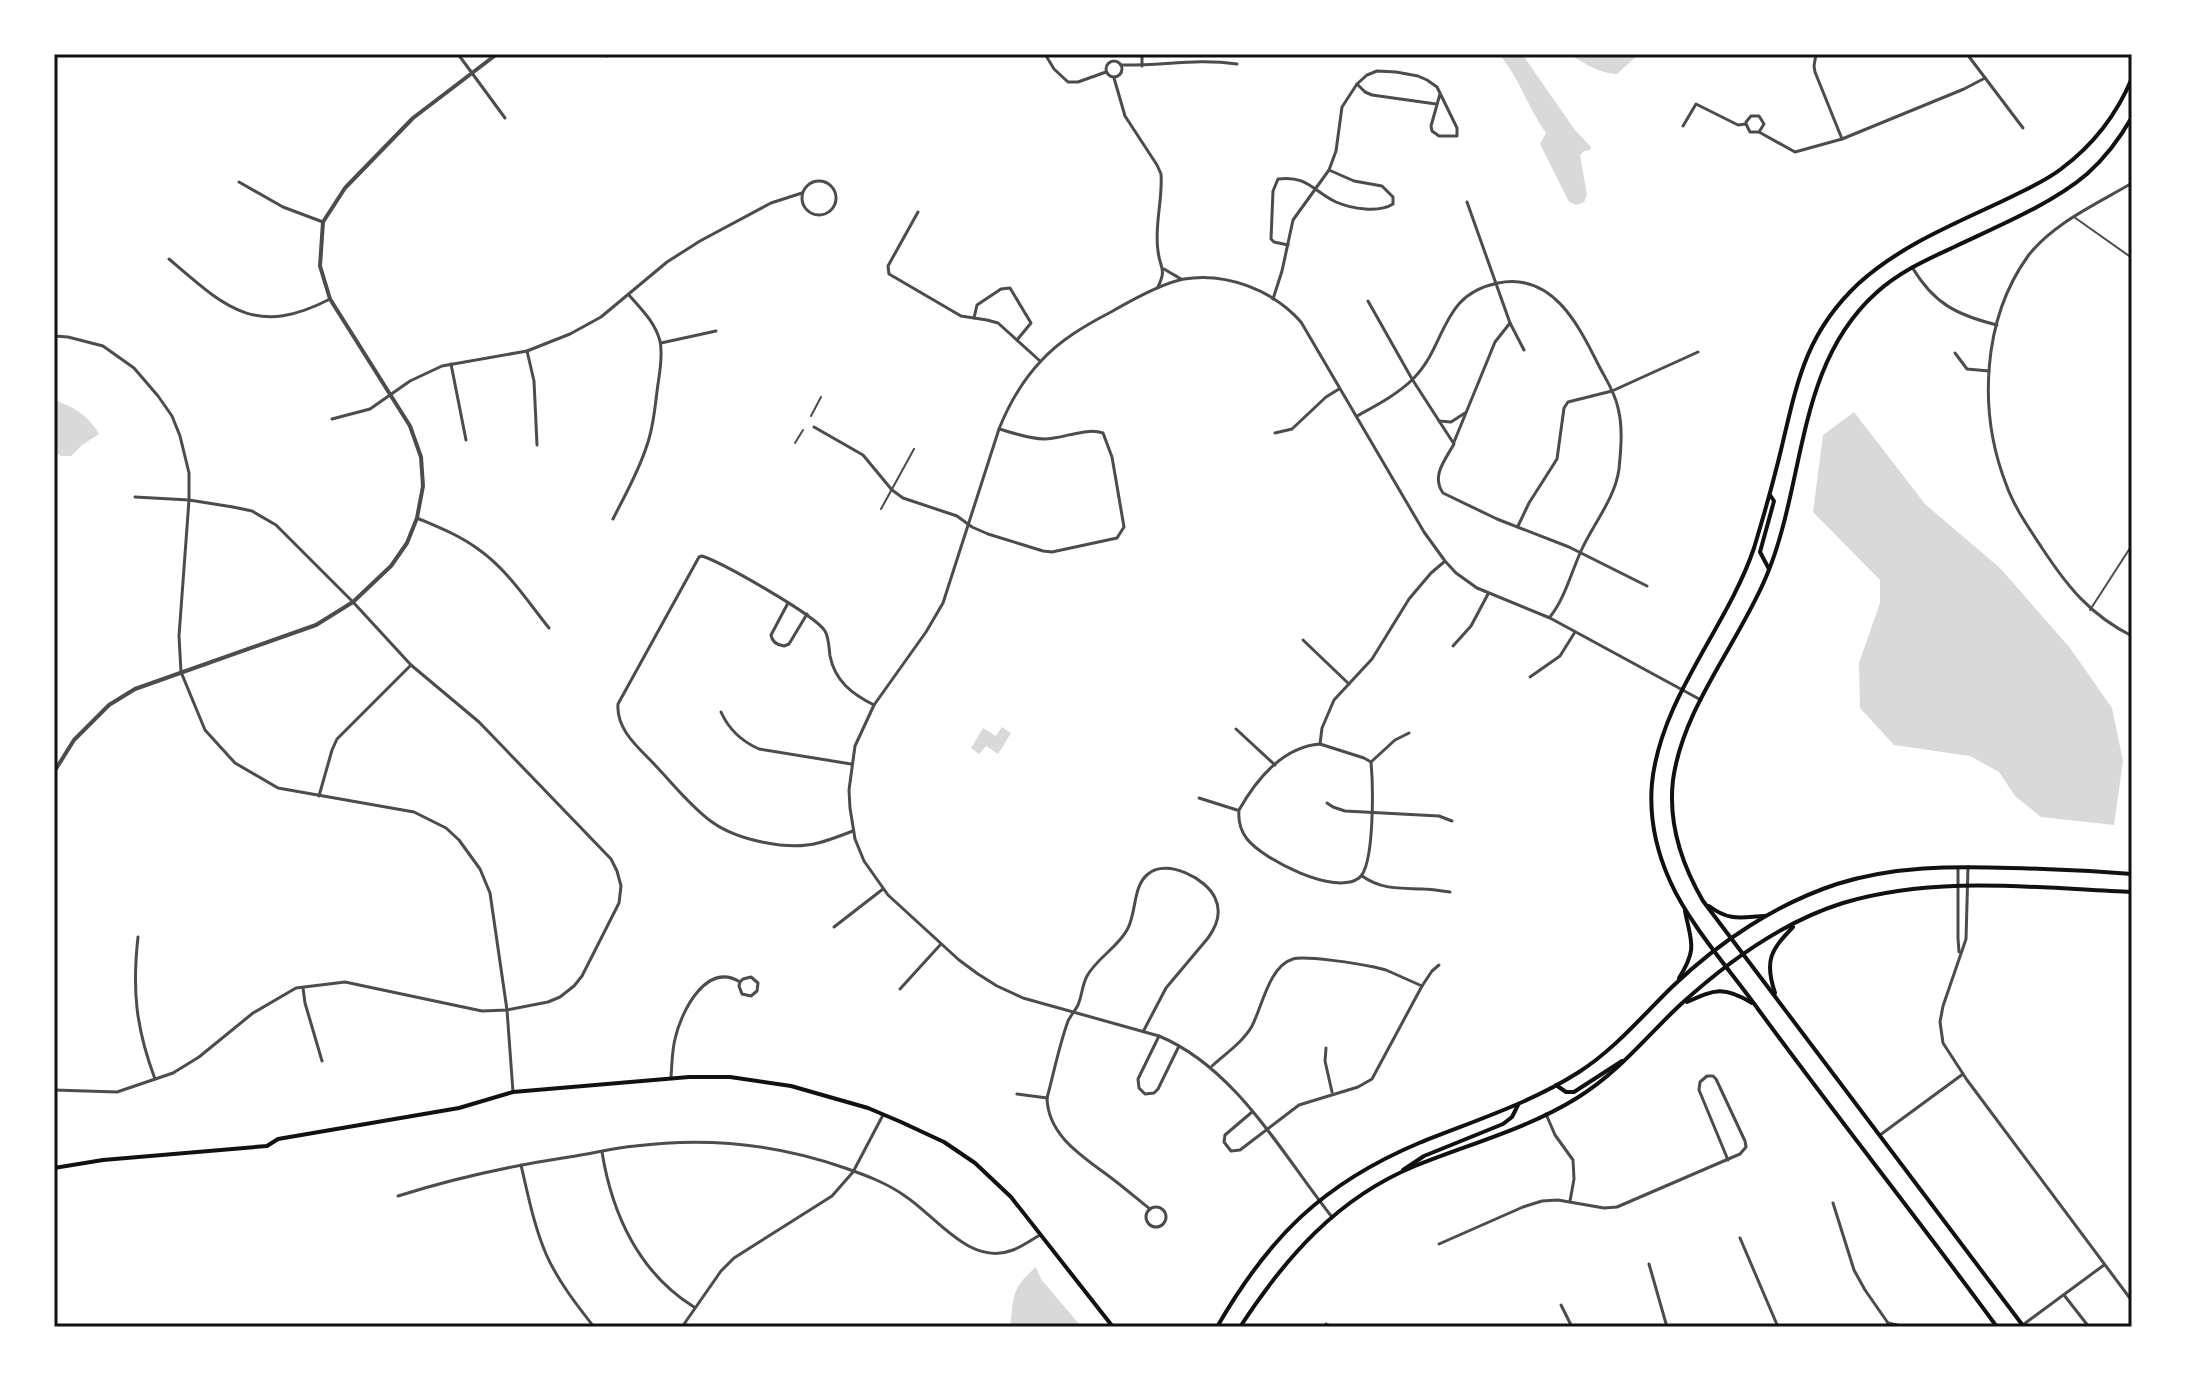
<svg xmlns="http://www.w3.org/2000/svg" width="2186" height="1381" font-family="'IBM Plex Sans',sans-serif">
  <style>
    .water { fill: #d9d9d9 }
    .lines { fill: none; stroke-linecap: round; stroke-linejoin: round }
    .service { stroke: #4c4c4c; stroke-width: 2 }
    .minor { stroke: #4c4c4c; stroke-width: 3 }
    .tertiary { stroke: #4c4c4c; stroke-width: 4 }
    .secondary { stroke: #111; stroke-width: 4 }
    .neatline { fill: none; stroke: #111; stroke-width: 3 }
  </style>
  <rect width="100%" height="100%" fill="#fff"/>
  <g class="water">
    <path d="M1499,54H1522L1575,130L1591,147L1590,150L1584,151L1580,155L1587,195L1584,202L1577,205L1569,202L1540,144L1546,133C1528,108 1519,77 1499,54Z"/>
    <path d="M1567,54H1639L1617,74C1596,73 1585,62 1567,54Z"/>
    <path d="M54,400C73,406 89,416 99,434L82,445L71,456H61L54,452Z"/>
    <path d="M1854,412L1925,504L2000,568L2070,648L2112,708L2123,761L2114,825L2041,817L2015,796L1999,772L1970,756L1894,745L1860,708L1859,663L1880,603V580L1813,512L1823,435Z"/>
    <path d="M1002,727L1011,733L998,754L986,746L979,754L971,748L983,728L996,736Z"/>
    <path d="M1036,1267L1041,1279L1079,1324L1087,1325V1327H1010C1014,1295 1011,1289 1036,1267Z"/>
  </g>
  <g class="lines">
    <g class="service">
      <path d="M2074,217L2132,258"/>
      <path d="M811,416L821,397"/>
      <path d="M795,443L803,430"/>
      <path d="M881,509L914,449"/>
      <path d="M2090,610L2132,545"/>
    </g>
    <g class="minor">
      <path d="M458,54L505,118"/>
      <path d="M606,54L607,56"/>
      <path d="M1045,54L1054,69L1068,82H1078L1106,72"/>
      <path d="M1816,54L1814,66L1815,72L1842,139"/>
      <path d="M1967,54L2023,128"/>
      <circle cx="1114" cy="69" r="8"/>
      <path d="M1121,65C1162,66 1195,58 1237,64"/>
      <path d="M1142,66V54"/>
      <path d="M1114,78L1125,116L1157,165L1161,174C1163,200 1154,225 1158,251C1160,269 1167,268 1158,287"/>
      <path d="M1357,84L1365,92L1372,95L1436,104"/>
      <path d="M1746,122L1751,116H1759L1764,124L1759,132"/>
      <path d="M1746,124L1750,132H1759L1795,152L1842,139L1964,89L1985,78"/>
      <path d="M1683,126L1696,104L1738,125L1746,124"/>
      <circle cx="819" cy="198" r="17"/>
      <path d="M239,182L283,207L323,222"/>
      <path d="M2132,183C2097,204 2053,223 2028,256C1982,320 1978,412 2006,484C2014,507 2029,528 2042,548C2067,586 2090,615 2132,636"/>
      <path d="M1467,202L1510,323L1524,350"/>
      <path d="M918,212L888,266L889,274L961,316L987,320L998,323L1040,361"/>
      <path d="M1288,245L1274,242L1271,239L1273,191L1278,179C1307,175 1313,191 1336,202C1352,209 1379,213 1393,204V197L1382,186L1354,181L1329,170"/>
      <path d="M169,259C225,307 255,338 330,299"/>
      <path d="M1912,267C1934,304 1957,315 1997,325"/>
      <path d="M1164,269L1181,279"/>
      <path d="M1273,299L1282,271L1293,220L1329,170L1336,151L1342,107L1357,84L1367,75L1377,71L1396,72L1418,76L1427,80L1437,87L1457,128V136H1439L1432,131L1431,126L1440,94"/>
      <path d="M1368,301L1412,379L1454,444C1445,460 1431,476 1443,493L1497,519L1569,547L1647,586"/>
      <path d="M974,318L977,305L1001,289L1010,288L1031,323L1017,340"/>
      <path d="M54,336L68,337L103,346L134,368L158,396L172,416L180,436L189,473V500L179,636L181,672L205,730L235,763L278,788L414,812L446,828L459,840L480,869L490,893L507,1010L513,1092"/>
      <path d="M661,343L716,331"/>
      <path d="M527,351L534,381L537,445"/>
      <path d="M1955,353L1967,369L1989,371"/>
      <path d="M451,364L466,440"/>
      <path d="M1357,416C1375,406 1398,394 1413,379C1448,344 1439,295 1498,283C1552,272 1578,324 1598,364C1605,378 1615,392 1618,408C1623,427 1621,449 1619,469C1615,499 1593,524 1581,551C1571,573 1565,598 1550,617"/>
      <path d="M332,419L370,409L410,381L442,366L527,351L570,334L601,317L667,262L700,241L771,203L802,193"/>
      <path d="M1439,421L1451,422L1465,413"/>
      <path d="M814,427L863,455L892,490L903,498L957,516L972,527L988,534L1043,551L1052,552L1117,538L1124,527L1112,457L1103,433C1086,427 1063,439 1044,439C1029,439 1014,433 999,429"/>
      <path d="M1275,433L1292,429L1326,397L1339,389"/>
      <path d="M1454,442L1495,342L1510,323"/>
      <path d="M417,518C438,527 459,535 478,549C507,569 528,602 549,628"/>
      <path d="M613,519C625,495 639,471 647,445C654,426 655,405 658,384C660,371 663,354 660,341C655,322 641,309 629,295"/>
      <path d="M1518,526L1529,503L1557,459L1564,408L1568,402L1612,391L1698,352"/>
      <path d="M788,603L771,635C772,642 777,645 784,646L789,644L807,614"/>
      <path d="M1303,640L1349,684"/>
      <path d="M1453,646L1471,626L1488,594"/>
      <path d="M1530,677L1560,656L1575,632"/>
      <path d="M721,712C729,730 741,741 759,749L851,764"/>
      <path d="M1236,729L1275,765"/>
      <path d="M1320,744L1364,758L1371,762C1373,783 1375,866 1359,878C1335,896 1264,860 1247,839C1240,830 1238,821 1239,810C1256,780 1283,747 1320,744Z"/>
      <path d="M1320,744L1322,728L1334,700L1372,659L1409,599L1431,573L1444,562"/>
      <path d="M1371,762L1395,740L1409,733"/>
      <path d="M319,796L332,750L337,739L411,665"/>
      <path d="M1199,798L1237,810"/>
      <path d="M1327,803L1333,807L1345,811L1439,816L1452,821"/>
      <path d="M853,831C842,835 830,840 818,843C788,851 737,840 712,822C691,807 673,784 655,765C639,748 616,730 618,704L699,557L702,556C723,563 815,615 825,631C829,638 829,648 830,656C835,681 852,694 874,705"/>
      <path d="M1968,867L1966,939L1943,1006L1940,1022L1943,1043L1967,1080L2132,1301"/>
      <path d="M1958,868V938L1959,952"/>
      <path d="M1362,876C1382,890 1400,888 1424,889C1432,889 1441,891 1450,892"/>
      <path d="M834,927L883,889"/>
      <path d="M138,937C132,991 136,1028 155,1079"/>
      <path d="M1422,986L1432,971L1439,965"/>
      <path d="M303,988L305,1003L322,1061"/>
      <path d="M900,989L941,944"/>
      <path d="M1144,1030L1166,988L1208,938C1216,927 1222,912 1215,898C1207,879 1167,858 1148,874C1132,887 1137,913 1127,930C1117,948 1097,958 1087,976C1082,985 1082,996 1078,1005C1075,1011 1071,1015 1068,1021C1059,1046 1054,1072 1047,1098C1048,1134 1079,1154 1106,1174C1121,1185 1135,1197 1150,1209"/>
      <path d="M1159,1036L1138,1079L1139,1088L1145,1094L1154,1093L1158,1089L1179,1046"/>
      <path d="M1326,1048L1325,1061L1332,1092"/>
      <path d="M1212,1066C1225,1054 1243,1042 1252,1026C1262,1007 1269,966 1293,959C1304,955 1360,964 1374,967L1386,970L1422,986L1372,1079L1358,1087L1299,1105L1240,1150L1231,1151L1224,1142L1225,1135L1252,1112"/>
      <path d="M671,1077C672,1064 672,1051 675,1039C681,1012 706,961 740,982L743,979L751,977L758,983L757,991L751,996L742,994L739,986L740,982"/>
      <path d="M54,1090L117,1092L173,1073L199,1057L253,1013L296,988L345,982L482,1011L507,1010L548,1002L560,997L574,986L582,976L619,903L621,886L617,871L611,859L479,722L411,665L353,602L276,525L252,511L233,507L189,500L135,497"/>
      <path d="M1017,1094L1047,1098"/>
      <path d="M1546,1114L1555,1135L1573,1160L1574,1179L1570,1201"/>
      <path d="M1880,1135L1963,1074"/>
      <path d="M602,1152C612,1214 639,1273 694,1307"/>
      <path d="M521,1165C528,1195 534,1226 546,1254C558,1281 576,1304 594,1327"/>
      <path d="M398,1196C455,1178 510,1166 569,1157C591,1154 613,1148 635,1146C706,1137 777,1144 845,1168C865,1175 887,1183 905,1196C937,1217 970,1267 1013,1250C1023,1246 1031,1240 1040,1235"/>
      <path d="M1833,1203L1854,1270L1865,1290L1888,1323L1886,1327"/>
      <circle cx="1156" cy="1217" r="10"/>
      <path d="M1332,1217C1282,1154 1236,1068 1159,1036L1023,998L997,986L978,974L959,960L888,895L864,861L855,839L850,808L849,790L855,746L874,705L926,632L943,603L999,429C1009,404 1022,381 1041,361C1060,340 1086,325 1111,312C1130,301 1162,283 1184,279C1226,272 1273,290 1301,322L1424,532L1445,561L1456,573L1477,588L1550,618L1701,700"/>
      <path d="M1740,1238L1778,1327"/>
      <path d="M1439,1244L1523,1207L1542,1201L1558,1200L1604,1208L1617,1207L1740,1154L1746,1147L1745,1141L1716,1079L1713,1076H1707L1700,1082L1699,1090L1728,1160"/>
      <path d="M1649,1264L1667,1327"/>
      <path d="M2064,1295L2089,1327"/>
      <path d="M1561,1305L1572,1327"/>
      <path d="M1888,1323L1906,1327"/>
      <path d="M1326,1324L1332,1327"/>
      <path d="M682,1327L721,1271L734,1258L832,1196L853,1172L883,1115"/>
      <path d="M2020,1327L2104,1265"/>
    </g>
    <path class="tertiary" d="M54,772L74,740L109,705L135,689L316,625L353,602L391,566L407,543L417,518L423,486L421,457L410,426L330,299L320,266L323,222L345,188L413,118L497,54"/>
    <g class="secondary">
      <path d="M2125,54L2132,57"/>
      <path d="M1769,569L1760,552L1774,501L1770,495"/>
      <path d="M1709,906C1730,922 1742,917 1765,916"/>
      <path d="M1679,978C1698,948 1691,942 1685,911"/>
      <path d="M1775,993C1764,960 1771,950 1793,927"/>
      <path d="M1687,1002C1715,989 1724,986 1752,1003"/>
      <path d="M1556,1085L1566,1092H1574L1622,1061"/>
      <path d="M54,1168L103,1160L267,1146L278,1139L459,1108L513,1092L689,1077H730L791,1086L868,1108L901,1122L944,1142L975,1163L1011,1197L1113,1327"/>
      <path d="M1403,1170L1424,1156L1503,1124L1512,1117L1518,1105"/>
      <path d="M1217,1327C1269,1237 1322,1184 1419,1143C1473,1121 1529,1104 1579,1072C1615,1049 1643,1015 1673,986C1719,942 1776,904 1837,884C1894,866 1952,866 2011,868C2051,869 2092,871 2132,874"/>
      <path d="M1240,1327C1285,1258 1337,1198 1415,1166C1469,1144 1527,1129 1577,1098C1618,1073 1646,1037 1680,1005C1727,962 1782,922 1843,903C1936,875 2036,888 2132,892"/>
      <path d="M1997,1327C1919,1220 1836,1116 1758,1009C1730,970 1689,924 1670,881C1656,850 1649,817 1652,783C1661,697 1727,628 1754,548C1764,515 1773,483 1781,450C1797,383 1805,334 1858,284C1903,243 1960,222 2013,196C2029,188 2047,180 2061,169C2092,146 2117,114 2132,78"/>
      <path d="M2024,1327L1703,901C1682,865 1668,823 1673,780C1683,707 1738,644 1766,577C1806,483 1795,366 1876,293C1899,272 1926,260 1954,247C1996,227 2052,204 2087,174C2105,158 2120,138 2132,117"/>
    </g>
  </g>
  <rect width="2186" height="1381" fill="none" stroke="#ffffff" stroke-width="112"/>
  <rect x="56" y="56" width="2074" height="1269" class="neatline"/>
</svg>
